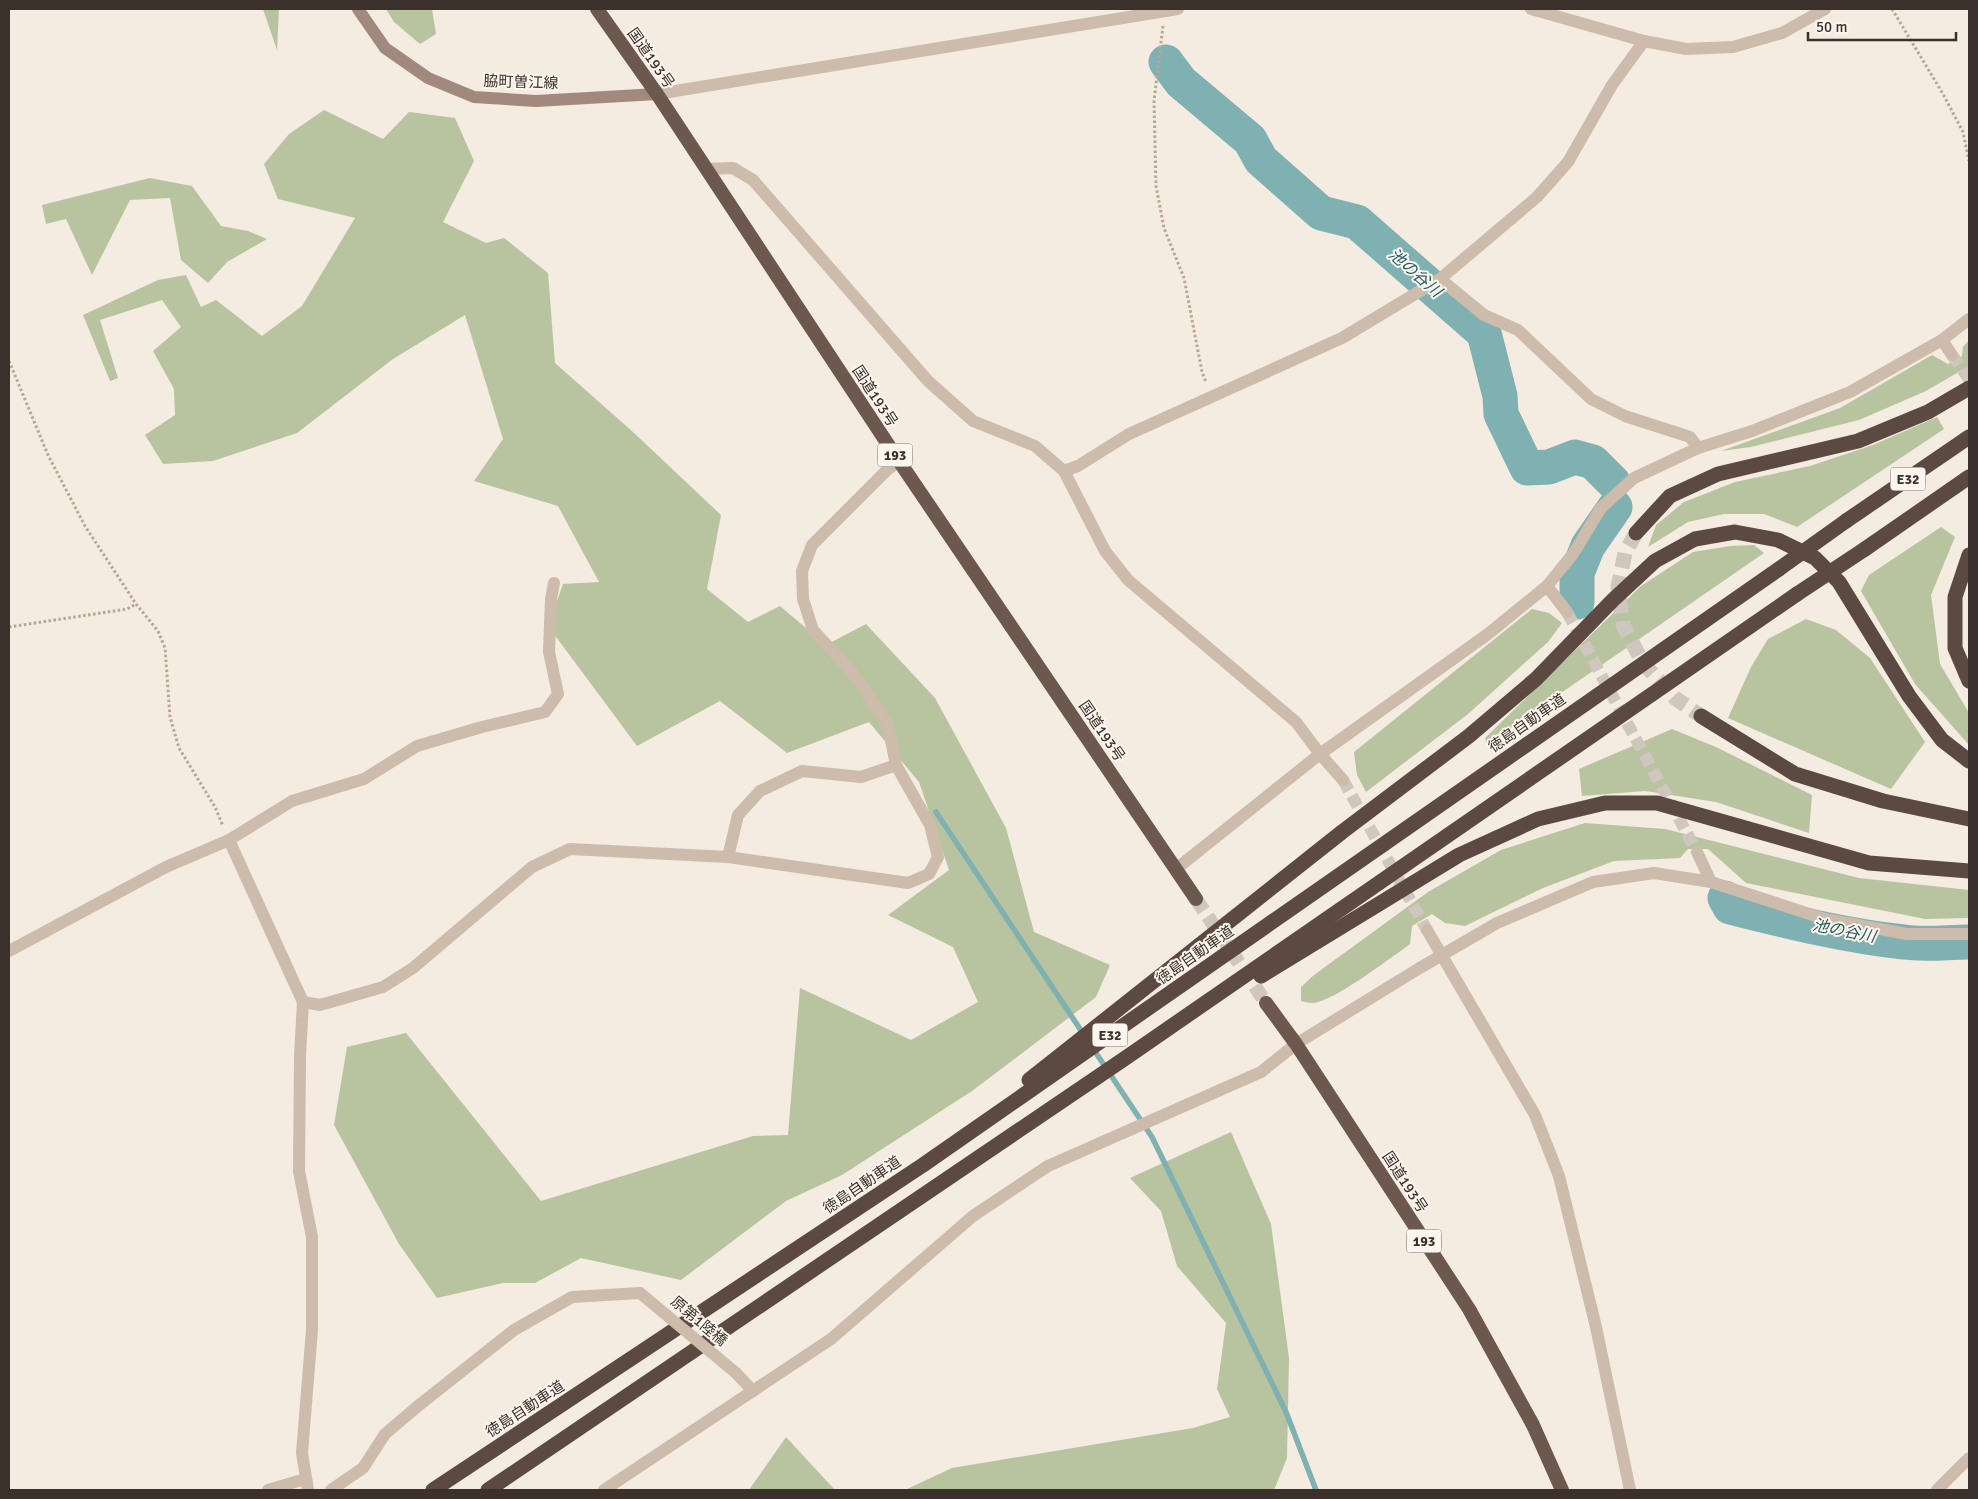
<svg xmlns="http://www.w3.org/2000/svg" width="1978" height="1499" font-family="Signika,'Noto Sans JP',sans-serif">
  <style>
    .green { fill: #b8c4a0 }
    .lines { fill: none; stroke-linecap: round; stroke-linejoin: round }
    .stream { stroke: #7fb0b2; stroke-width: 5.5 }
    .river { stroke: #7fb0b2; stroke-width: 35 }
    .minor-tunnel { stroke: #cfc6bd; stroke-width: 12; stroke-dasharray: 12 6; stroke-linecap: butt }
    .trunk-tunnel { stroke: #cfc6bd; stroke-width: 14; stroke-dasharray: 14 7; stroke-linecap: butt }
    .motorway-tunnel { stroke: #cfc6bd; stroke-width: 15; stroke-dasharray: 15 8; stroke-linecap: butt }
    .path { stroke: #b9a596; stroke-width: 3; stroke-dasharray: 2.5 2.5; stroke-linecap: butt }
    .minor { stroke: #cdbbac; stroke-width: 12 }
    .tertiary { stroke: #cdbbac; stroke-width: 12 }
    .secondary { stroke: #a18a7d; stroke-width: 12 }
    .trunk { stroke: #6c584f; stroke-width: 14 }
    .motorway { stroke: #5c4a42; stroke-width: 15 }
    .minor-bridge { stroke: #cdbbac; stroke-width: 12 }
    .motorway-bridge { stroke: #5c4a42; stroke-width: 15 }
    .labels { text-anchor: middle; dominant-baseline: central; stroke-width: 4; stroke-linejoin: round; paint-order: stroke }
    .shield { fill: #fbf5ee; stroke: #756b66; stroke-width: 1 }
    .shield-label { font-size: 14px; font-weight: bold; fill: #3b302b }
    .street-label { font-size: 15px; fill: #3b302b; stroke: #fbf5ee }
    .water-label { font-size: 16px; font-style: italic; fill: #1f5a5e; stroke: #fbf5ee }
  </style>
  <rect width="100%" height="100%" fill="#f4ebe1"/>
  <g class="green">
    <path d="M263,9H279L277,51V50Z"/>
    <path d="M386,9H432L436,34L420,44L394,22Z"/>
    <path d="M324,110L383,139L409,112L455,118L474,161L443,222L486,243L504,238L548,273L555,363L633,432L721,515L707,589L748,622L780,606L826,645L866,624L935,698L1006,828L1034,932L1110,965L1096,997L972,1091L842,1175L786,1201L681,1280L581,1258L535,1283H503L437,1298L399,1244L334,1125L347,1047L406,1033L541,1201L753,1136L788,1135L800,988L911,1040L978,1002L953,947L888,915L949,870L919,782L869,722L787,753L720,701L637,746L548,626L563,584L599,582L558,506L474,481L503,439L465,315L393,359L297,433L213,461L163,464L145,435L175,415L174,389L153,351L181,327L162,300L100,320L118,378L110,381L83,315L158,280L186,275L201,307L216,300L262,336L302,306L355,218L278,199L264,164L289,134Z"/>
    <path d="M150,178L192,186L221,226L248,231L267,239L227,262L208,283L181,260L170,198L130,200L92,275L66,219L46,224L42,205Z"/>
    <path d="M1969,340V366L1926,391L1859,420L1751,447L1721,451L1840,408L1932,355L1948,364L1962,356L1963,347Z"/>
    <path d="M1937,417L1944,429L1797,527L1764,514H1724L1688,522L1648,547L1656,525L1684,502L1735,482L1810,466L1873,445Z"/>
    <path d="M1941,527L1955,537L1931,595L1940,664L1969,713V745L1915,684L1861,591L1869,575Z"/>
    <path d="M1754,545L1764,553L1487,744L1485,738L1641,586L1693,552L1730,546Z"/>
    <path d="M1532,609L1549,613L1562,623L1548,642L1468,714L1366,792L1357,775L1354,752Z"/>
    <path d="M1806,619L1836,630L1870,658L1925,742L1891,789L1728,718L1751,667L1768,639Z"/>
    <path d="M1672,729L1716,747L1812,795L1809,833L1716,802L1645,791L1582,796L1579,769Z"/>
    <path d="M1585,823L1665,829L1859,878L1969,890V918L1925,919L1746,883L1708,849H1688L1680,858L1614,861L1543,888L1465,926L1445,923L1432,914L1412,926L1410,944C1392,957 1333,1002 1313,1003C1309,1003 1305,1002 1301,1001V987L1314,975L1428,892L1501,850Z"/>
    <path d="M1231,1132L1271,1224L1289,1358L1287,1458L1274,1490H905L952,1468L1193,1428L1230,1417L1217,1389L1226,1323L1177,1266L1161,1211L1130,1178Z"/>
    <path d="M786,1437L835,1490H749Z"/>
  </g>
  <g class="lines">
    <g class="stream">
      <path d="M936,812L1084,1035"/>
      <path d="M1092,1047L1152,1137L1286,1412L1316,1490"/>
    </g>
    <g class="river">
      <path d="M1166,62L1181,82L1250,140L1261,160L1321,213L1357,222L1484,333L1500,396L1501,414L1527,468L1549,467L1575,457L1593,462L1613,482"/>
      <path d="M1577,602V573L1588,546L1615,507"/>
      <path d="M1725,898L1730,907C1787,921 1845,936 1904,942C1925,945 1948,942 1969,942"/>
    </g>
    <g class="minor-tunnel">
      <path d="M1952,355L1969,379"/>
      <path d="M1567,612L1697,852"/>
      <path d="M1343,780L1427,930"/>
    </g>
    <path class="trunk-tunnel" d="M1196,899L1266,1003"/>
    <path class="motorway-tunnel" d="M1636,533L1625,553L1618,587L1623,625L1643,663L1675,698L1701,716"/>
    <g class="path">
      <path d="M1892,9L1943,94L1963,132L1969,161"/>
      <path d="M1163,26L1154,101L1156,186L1164,228L1184,278L1202,372L1206,382"/>
      <path d="M9,361L48,455L85,526L136,604L158,631L165,648L170,717L179,748L215,807L223,826"/>
      <path d="M9,627L127,609L136,604"/>
    </g>
    <g class="minor">
      <path d="M706,169L733,168L753,180L928,381L973,421L1035,446L1064,471L1105,551L1128,580L1296,722L1320,754L1343,780"/>
      <path d="M1440,279L1484,315L1518,330L1591,399L1625,416L1690,437L1698,448"/>
      <path d="M1942,340L1952,355"/>
      <path d="M1064,471L1078,466L1129,434L1342,338L1440,279L1537,197L1568,162L1612,85L1644,41"/>
      <path d="M1547,586L1567,612"/>
      <path d="M229,840L303,1002L300,1056L299,1171L312,1237V1330L302,1453L308,1490"/>
      <path d="M1697,852L1711,882"/>
      <path d="M728,857L738,815L760,791L802,771L861,777L896,765L888,726L858,679L813,630L803,599L802,571L812,545L887,470L899,461"/>
      <path d="M1176,869L1320,754L1488,634L1547,586L1573,554L1601,508L1634,478L1698,448L1752,431L1850,392L1942,340L1969,319"/>
      <path d="M1427,930L1535,1115L1559,1176L1596,1327L1630,1490"/>
      <path d="M9,951L166,867L229,840L292,801L364,779L417,746L482,727L545,712L558,694L549,652L551,599L554,583"/>
      <path d="M303,1002L320,1005L383,987L413,968L532,867L570,849L728,857L908,883L929,874L938,857L930,825L896,765"/>
      <path d="M736,1373L753,1391"/>
      <path d="M268,1490L305,1479"/>
      <path d="M331,1490L363,1468L385,1434L418,1406L514,1330L572,1297L640,1293"/>
      <path d="M604,1490L831,1339L973,1216L1048,1166L1261,1072L1296,1044L1418,969L1497,923L1593,882L1654,873L1711,882L1825,919L1907,934H1969"/>
      <path d="M1937,1490L1969,1458"/>
    </g>
    <g class="tertiary">
      <path d="M1531,9L1644,41L1686,49L1733,47L1782,33L1825,9"/>
      <path d="M657,94L1178,9"/>
    </g>
    <path class="secondary" d="M358,9L385,48L428,78L474,97L536,101L657,94"/>
    <g class="trunk">
      <path d="M597,9L657,94L899,461L1196,899"/>
      <path d="M1266,1003L1296,1044L1469,1309L1533,1425L1562,1490"/>
    </g>
    <g class="motorway">
      <path d="M1846,521L1969,437"/>
      <path d="M1636,533L1670,496L1718,474L1858,441L1928,412L1969,388"/>
      <path d="M1865,549L1969,477"/>
      <path d="M1969,555L1955,597V648L1969,681"/>
      <path d="M1701,716L1795,774L1883,801L1969,819"/>
      <path d="M1261,976L1459,855L1538,819L1605,803H1657L1869,863L1969,871"/>
      <path d="M1029,1080L1342,832L1469,736L1536,679L1613,600L1655,561L1695,539L1735,532L1778,540L1815,558L1839,582L1909,696L1942,740L1969,761"/>
      <path d="M433,1490L923,1165L1779,569"/>
      <path d="M488,1490L1127,1057L1797,594"/>
    </g>
    <path class="minor-bridge" d="M640,1293L736,1373"/>
    <g class="motorway-bridge">
      <path d="M1779,569L1846,521"/>
      <path d="M1797,594L1865,549"/>
    </g>
  </g>
  <g class="labels">
    <g class="shield">
      <rect x="877.5" y="443.5" width="35" height="23" rx="4"/>
      <rect x="1890.5" y="467.5" width="35" height="23" rx="4"/>
      <rect x="1092.5" y="1023.5" width="35" height="23" rx="4"/>
      <rect x="1406.5" y="1229.5" width="35" height="23" rx="4"/>
    </g>
    <g class="shield-label">
      <text x="895" y="455">193</text>
      <text x="1908" y="479">E32</text>
      <text x="1110" y="1035">E32</text>
      <text x="1424" y="1241">193</text>
    </g>
    <g class="street-label">
      <text transform="translate(651 58) rotate(55)">国道193号</text>
      <text transform="translate(521 82) rotate(2)">脇町曽江線</text>
      <text transform="translate(875 396) rotate(57)">国道193号</text>
      <text transform="translate(1527 723) rotate(-35)">徳島自動車道</text>
      <text transform="translate(1102 731) rotate(56)">国道193号</text>
      <text transform="translate(1195 955) rotate(-35)">徳島自動車道</text>
      <text transform="translate(1405 1182) rotate(57)">国道193号</text>
      <text transform="translate(862 1185) rotate(-34)">徳島自動車道</text>
      <text transform="translate(699 1321) rotate(40)">原第1陸橋</text>
      <text transform="translate(525 1409) rotate(-33)">徳島自動車道</text>
    </g>
    <g class="water-label">
      <text transform="translate(1415 273) rotate(41)">池の谷川</text>
      <text transform="translate(1844 931) rotate(11)">池の谷川</text>
    </g>
  </g>
  <rect width="1978" height="1499" fill="none" stroke="#3b302b" stroke-width="20"/>
  <path d="M1808 32v8h148v-8" fill="none" stroke="#3b302b" stroke-width="2.5"/>
  <text x="1816" y="32" font-size="15" fill="#3b302b" stroke="#fbf5ee" stroke-width="4" paint-order="stroke">50 m</text>
</svg>
